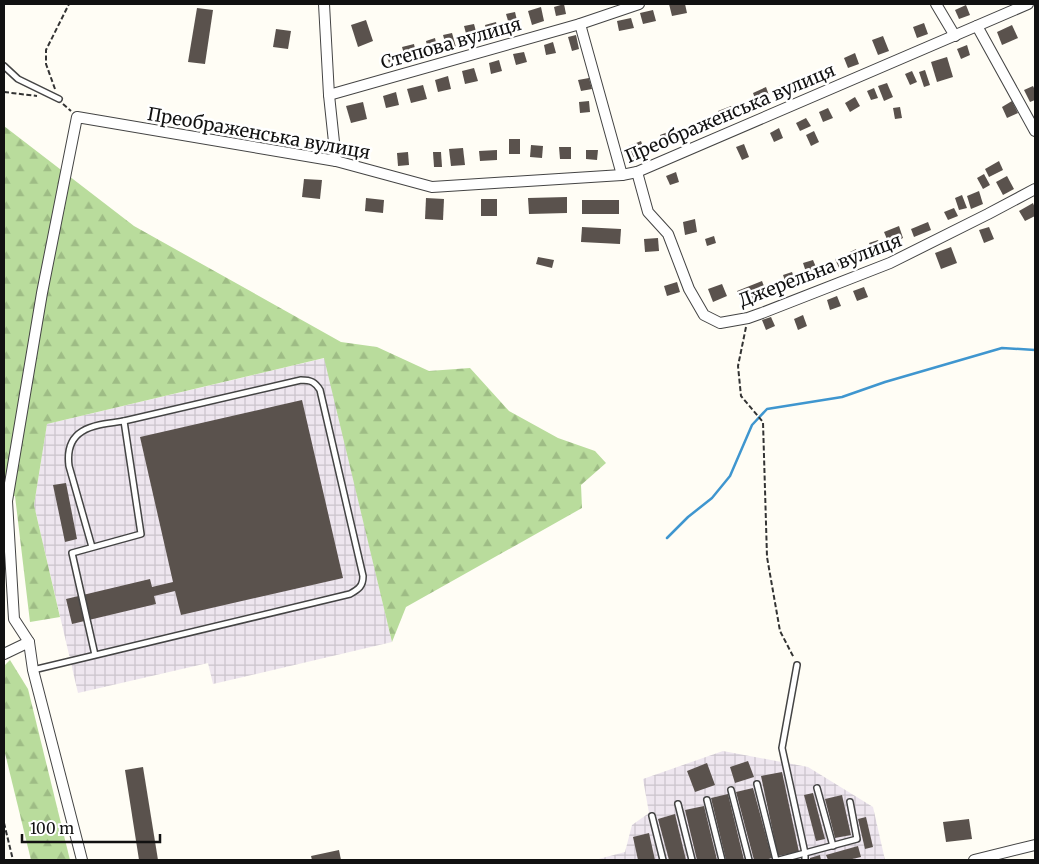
<svg xmlns="http://www.w3.org/2000/svg" width="1039" height="864" font-family="Merriweather,serif">
  <style>
    .industrial { fill: url(#industrial-grid) }
    .forest { fill: url(#forest-firs) }
    .lines { fill: none; stroke-linecap: round; stroke-linejoin: round }
    .stream { stroke: #3f96cf; stroke-width: 2.5 }
    .building { fill: #5a524d }
    .service-casing { stroke: #444; stroke-width: 8 }
    .minor-casing { stroke: #444; stroke-width: 12 }
    .path { stroke: #333; stroke-width: 2; stroke-dasharray: 5 2.5; stroke-linecap: butt }
    .service { stroke: #fff; stroke-width: 5 }
    .minor { stroke: #fff; stroke-width: 10 }
    .labels { text-anchor: middle; dominant-baseline: central; stroke-width: 5; stroke-linejoin: round; paint-order: stroke }
    .street-label { font-size: 18px; fill: #111; stroke: #fff }
  </style>
  <defs>
    <pattern id="industrial-grid" width="8" height="8" patternUnits="userSpaceOnUse" patternTransform="scale(1.25)"><rect width="8" height="8" fill="#eee6ef"/><path d="M0 4h8M4 0v8" fill="none" stroke="#cbc4cc"/></pattern>
    <pattern id="forest-firs" width="22" height="20" patternUnits="userSpaceOnUse" patternTransform="scale(1.25)"><rect width="22" height="20" fill="#b9dc9c"/><path d="M5 1l3.5 6h-7zM16 11l3.5 6h-7z" fill="#9ebc85"/></pattern>
  </defs>
  <rect width="100%" height="100%" fill="#fffdf5"/>
  <g class="industrial">
    <path d="M325,358L392,642L213,684L208,663L78,693L34,505L47,424Z"/>
    <path d="M723,751L808,767L873,807L885,860H595L625,852L632,825L649,813L643,779Z"/>
  </g>
  <g class="forest">
    <path d="M4,126L134,226L341,342L377,347L429,371L470,368L509,411L558,438L595,451L606,463L581,485L582,508L406,607L392,642L324,358L47,424L34,505L60,617L30,622L15,496L4,497Z"/>
    <path d="M10,660L28,689L70,860H31L4,749V666Z"/>
  </g>
  <g class="lines">
    <path class="stream" d="M667,538L688,517L712,498L730,476L752,425L767,409L842,397L885,382L1002,348L1035,350"/>
  </g>
  <g class="building">
    <path d="M564,4L566,14L556,16L554,7Z"/>
    <path d="M669,4H685L687,13L672,16Z"/>
    <path d="M966,5L970,15L959,19L955,10Z"/>
    <path d="M541,7L544,21L532,25L528,11Z"/>
    <path d="M197,8L213,10L205,64L188,62Z"/>
    <path d="M653,10L656,21L643,24L640,13Z"/>
    <path d="M515,12L519,29L511,31L506,14Z"/>
    <path d="M631,18L634,28L619,31L617,21Z"/>
    <path d="M366,20L373,41L358,47L351,25Z"/>
    <path d="M496,22L499,34L488,37L485,25Z"/>
    <path d="M924,23L928,34L917,38L913,27Z"/>
    <path d="M474,24L478,39L468,41L464,26Z"/>
    <path d="M1012,25L1018,38L1002,45L997,32Z"/>
    <path d="M276,29L291,31L288,49L273,47Z"/>
    <path d="M452,33L456,47L447,49L443,35Z"/>
    <path d="M576,35L579,49L572,51L568,37Z"/>
    <path d="M883,36L889,51L878,55L872,40Z"/>
    <path d="M435,38L438,52L429,55L426,41Z"/>
    <path d="M553,42L556,53L546,55L544,45Z"/>
    <path d="M414,44L417,58L406,61L402,47Z"/>
    <path d="M967,45L970,55L961,59L957,49Z"/>
    <path d="M524,52L527,62L516,65L513,54Z"/>
    <path d="M855,53L859,64L848,68L844,58Z"/>
    <path d="M395,56L397,65L390,66L387,57Z"/>
    <path d="M947,57L953,77L937,82L931,62Z"/>
    <path d="M499,60L502,71L491,74L489,63Z"/>
    <path d="M474,68L478,81L465,84L462,71Z"/>
    <path d="M824,69L827,77L816,82L813,73Z"/>
    <path d="M925,70L930,85L924,87L919,72Z"/>
    <path d="M912,71L917,82L910,85L905,74Z"/>
    <path d="M448,76L451,89L438,92L435,80Z"/>
    <path d="M589,78L592,89L581,91L578,80Z"/>
    <path d="M794,80L798,90L783,96L779,86Z"/>
    <path d="M887,83L893,97L884,101L878,86Z"/>
    <path d="M423,85L427,99L411,103L407,89Z"/>
    <path d="M1033,86L1035,90V100L1030,102L1024,90Z"/>
    <path d="M766,87L771,101L758,106L753,93Z"/>
    <path d="M874,88L878,98L871,100L867,91Z"/>
    <path d="M396,92L399,105L386,108L383,96Z"/>
    <path d="M855,97L860,106L850,112L845,103Z"/>
    <path d="M589,101L590,112L580,113L579,102Z"/>
    <path d="M1012,101L1018,113L1007,118L1002,107Z"/>
    <path d="M363,102L367,119L351,123L346,106Z"/>
    <path d="M731,106L735,116L722,121L718,111Z"/>
    <path d="M900,107L902,118L895,119L893,108Z"/>
    <path d="M828,108L833,118L823,122L819,112Z"/>
    <path d="M806,118L811,126L800,131L796,123Z"/>
    <path d="M701,121L704,130L693,135L689,125Z"/>
    <path d="M779,128L783,138L774,142L770,133Z"/>
    <path d="M671,131L675,142L664,146L660,135Z"/>
    <path d="M814,131L819,142L811,146L806,135Z"/>
    <rect x="509" y="139" width="11" height="15"/>
    <path d="M641,141L645,152L633,157L629,146Z"/>
    <path d="M744,144L749,157L742,160L736,147Z"/>
    <path d="M531,145L543,146L542,158L530,157Z"/>
    <path d="M559,147H571V159H560Z"/>
    <path d="M463,148L465,165L451,166L449,149Z"/>
    <path d="M497,150V160L480,161L479,151Z"/>
    <path d="M586,150H598L597,160L586,159Z"/>
    <path d="M408,152L409,165L398,166L397,153Z"/>
    <path d="M433,152H441L442,167H434Z"/>
    <path d="M999,161L1003,170L989,177L985,169Z"/>
    <path d="M676,172L679,182L670,185L666,176Z"/>
    <path d="M984,174L990,185L983,189L977,178Z"/>
    <path d="M1007,176L1014,189L1003,195L996,182Z"/>
    <path d="M304,179L322,180L320,199L302,197Z"/>
    <path d="M979,191L983,204L971,209L967,196Z"/>
    <path d="M962,195L967,208L959,210L955,198Z"/>
    <path d="M567,197V213L529,214L528,198Z"/>
    <path d="M366,198L384,200L383,213L365,211Z"/>
    <path d="M426,198L444,199L443,220L425,219Z"/>
    <rect x="481" y="199" width="16" height="17"/>
    <rect x="582" y="200" width="37" height="14"/>
    <path d="M1033,203L1035,208V216L1025,221L1019,211Z"/>
    <path d="M954,208L958,216L948,220L944,212Z"/>
    <path d="M695,219L697,232L685,235L683,222Z"/>
    <path d="M928,222L931,230L914,237L911,229Z"/>
    <path d="M899,226L903,238L889,244L884,232Z"/>
    <path d="M582,227L621,229L620,244L581,242Z"/>
    <path d="M989,227L994,239L984,243L979,230Z"/>
    <path d="M714,236L716,243L707,246L705,239Z"/>
    <path d="M658,238L659,251L645,252L644,239Z"/>
    <path d="M878,240L882,251L874,254L869,243Z"/>
    <path d="M951,247L957,263L941,269L935,253Z"/>
    <path d="M856,249L860,260L854,262L850,252Z"/>
    <path d="M845,255L848,265L839,268L835,259Z"/>
    <path d="M538,257L554,260L552,268L536,264Z"/>
    <path d="M813,260L818,272L807,275L803,263Z"/>
    <path d="M792,272L797,285L788,289L783,275Z"/>
    <path d="M762,281L767,294L742,304L737,291Z"/>
    <path d="M677,282L680,292L667,296L664,286Z"/>
    <path d="M722,284L727,296L713,302L708,289Z"/>
    <path d="M864,287L868,297L857,301L853,291Z"/>
    <path d="M837,296L841,306L830,310L827,300Z"/>
    <path d="M803,315L807,326L798,330L794,319Z"/>
    <path d="M771,317L775,326L766,330L762,320Z"/>
    <path d="M302,400L343,578L181,615L175,591L154,596L156,604L72,624L66,599L150,579L152,587L173,582L140,437Z"/>
    <path d="M66,483L77,539L65,542L53,485Z"/>
    <path d="M748,761L754,777L735,783L730,767Z"/>
    <path d="M707,763L715,785L695,792L687,771Z"/>
    <path d="M143,767L158,860H139L125,770Z"/>
    <path d="M782,772L799,852L778,856L761,776Z"/>
    <path d="M753,788L772,858L765,860H754L736,792Z"/>
    <path d="M813,793L825,839L816,841L804,795Z"/>
    <path d="M728,794L744,860H726L711,798Z"/>
    <path d="M842,795L851,835L835,838L825,799Z"/>
    <path d="M704,806L717,860H697L685,810Z"/>
    <path d="M675,814L686,860H669L658,819Z"/>
    <path d="M866,817L873,847L865,849L858,819Z"/>
    <path d="M969,819L972,839L946,842L943,822Z"/>
    <path d="M649,833L655,860H638L633,837Z"/>
    <path d="M858,846L861,857L848,860H828L826,855Z"/>
    <path d="M339,850L341,860H312L311,856Z"/>
    <path d="M820,855L821,860H810V858Z"/>
  </g>
  <g class="lines">
    <g class="service-casing">
      <g id="service">
        <path d="M4,66L18,79L59,99"/>
        <path d="M92,547L69,466C64,427 95,425 124,421"/>
        <path d="M33,670L350,594C359,589 363,586 363,576L320,390C315,382 311,380 301,380L124,421L141,534L72,553L95,655"/>
        <path d="M757,784L776,860"/>
        <path d="M817,788L833,846"/>
        <path d="M731,790L749,860"/>
        <path d="M707,800L722,860"/>
        <path d="M678,804L692,860"/>
        <path d="M652,816L663,860"/>
        <path d="M779,860L805,853L782,748L797,665"/>
        <path d="M805,860V853L857,839L850,802"/>
      </g>
    </g>
    <g class="minor-casing">
      <g id="minor">
        <path d="M324,4L329,95L336,161"/>
        <path d="M936,4L955,36"/>
        <path d="M580,24L622,175"/>
        <path d="M977,26L1035,131"/>
        <path d="M329,95L580,24L639,4"/>
        <path d="M637,172L648,212L668,234L689,289L704,315L720,323L748,318L762,313L890,263L988,214L1035,189"/>
        <path d="M4,654L29,642"/>
        <path d="M82,860L33,670L29,642L14,619L7,501L42,293L77,117L336,161L432,187L622,175L637,172L1028,4"/>
        <path d="M974,860L1035,845"/>
      </g>
    </g>
    <g class="path">
      <path d="M55,89L46,64V50L69,4"/>
      <path d="M4,92L37,96"/>
      <path d="M63,104L71,111"/>
      <path d="M746,327L738,366L741,396L763,422L767,557L780,631L794,658"/>
      <path d="M4,823L13,860"/>
    </g>
    <use href="#service" class="service"/>
    <use href="#minor" class="minor"/>
  </g>
  <g class="labels">
    <g class="street-label">
      <text transform="translate(451 43) rotate(-16)">Степова вулиця</text>
      <text transform="translate(730 113) rotate(-23)">Преображенська вулиця</text>
      <text transform="translate(259 133) rotate(10)">Преображенська вулиця</text>
      <text transform="translate(820 270) rotate(-21)">Джерельна вулиця</text>
    </g>
  </g>
  <rect width="1039" height="864" fill="none" stroke="#111111" stroke-width="10"/>
  <path d="M22 834v8h138v-8" fill="none" stroke="#111111" stroke-width="2.5"/>
  <text x="30" y="834" font-size="15" fill="#111111" stroke="#ffffff" stroke-width="4" paint-order="stroke">100 m</text>
</svg>
